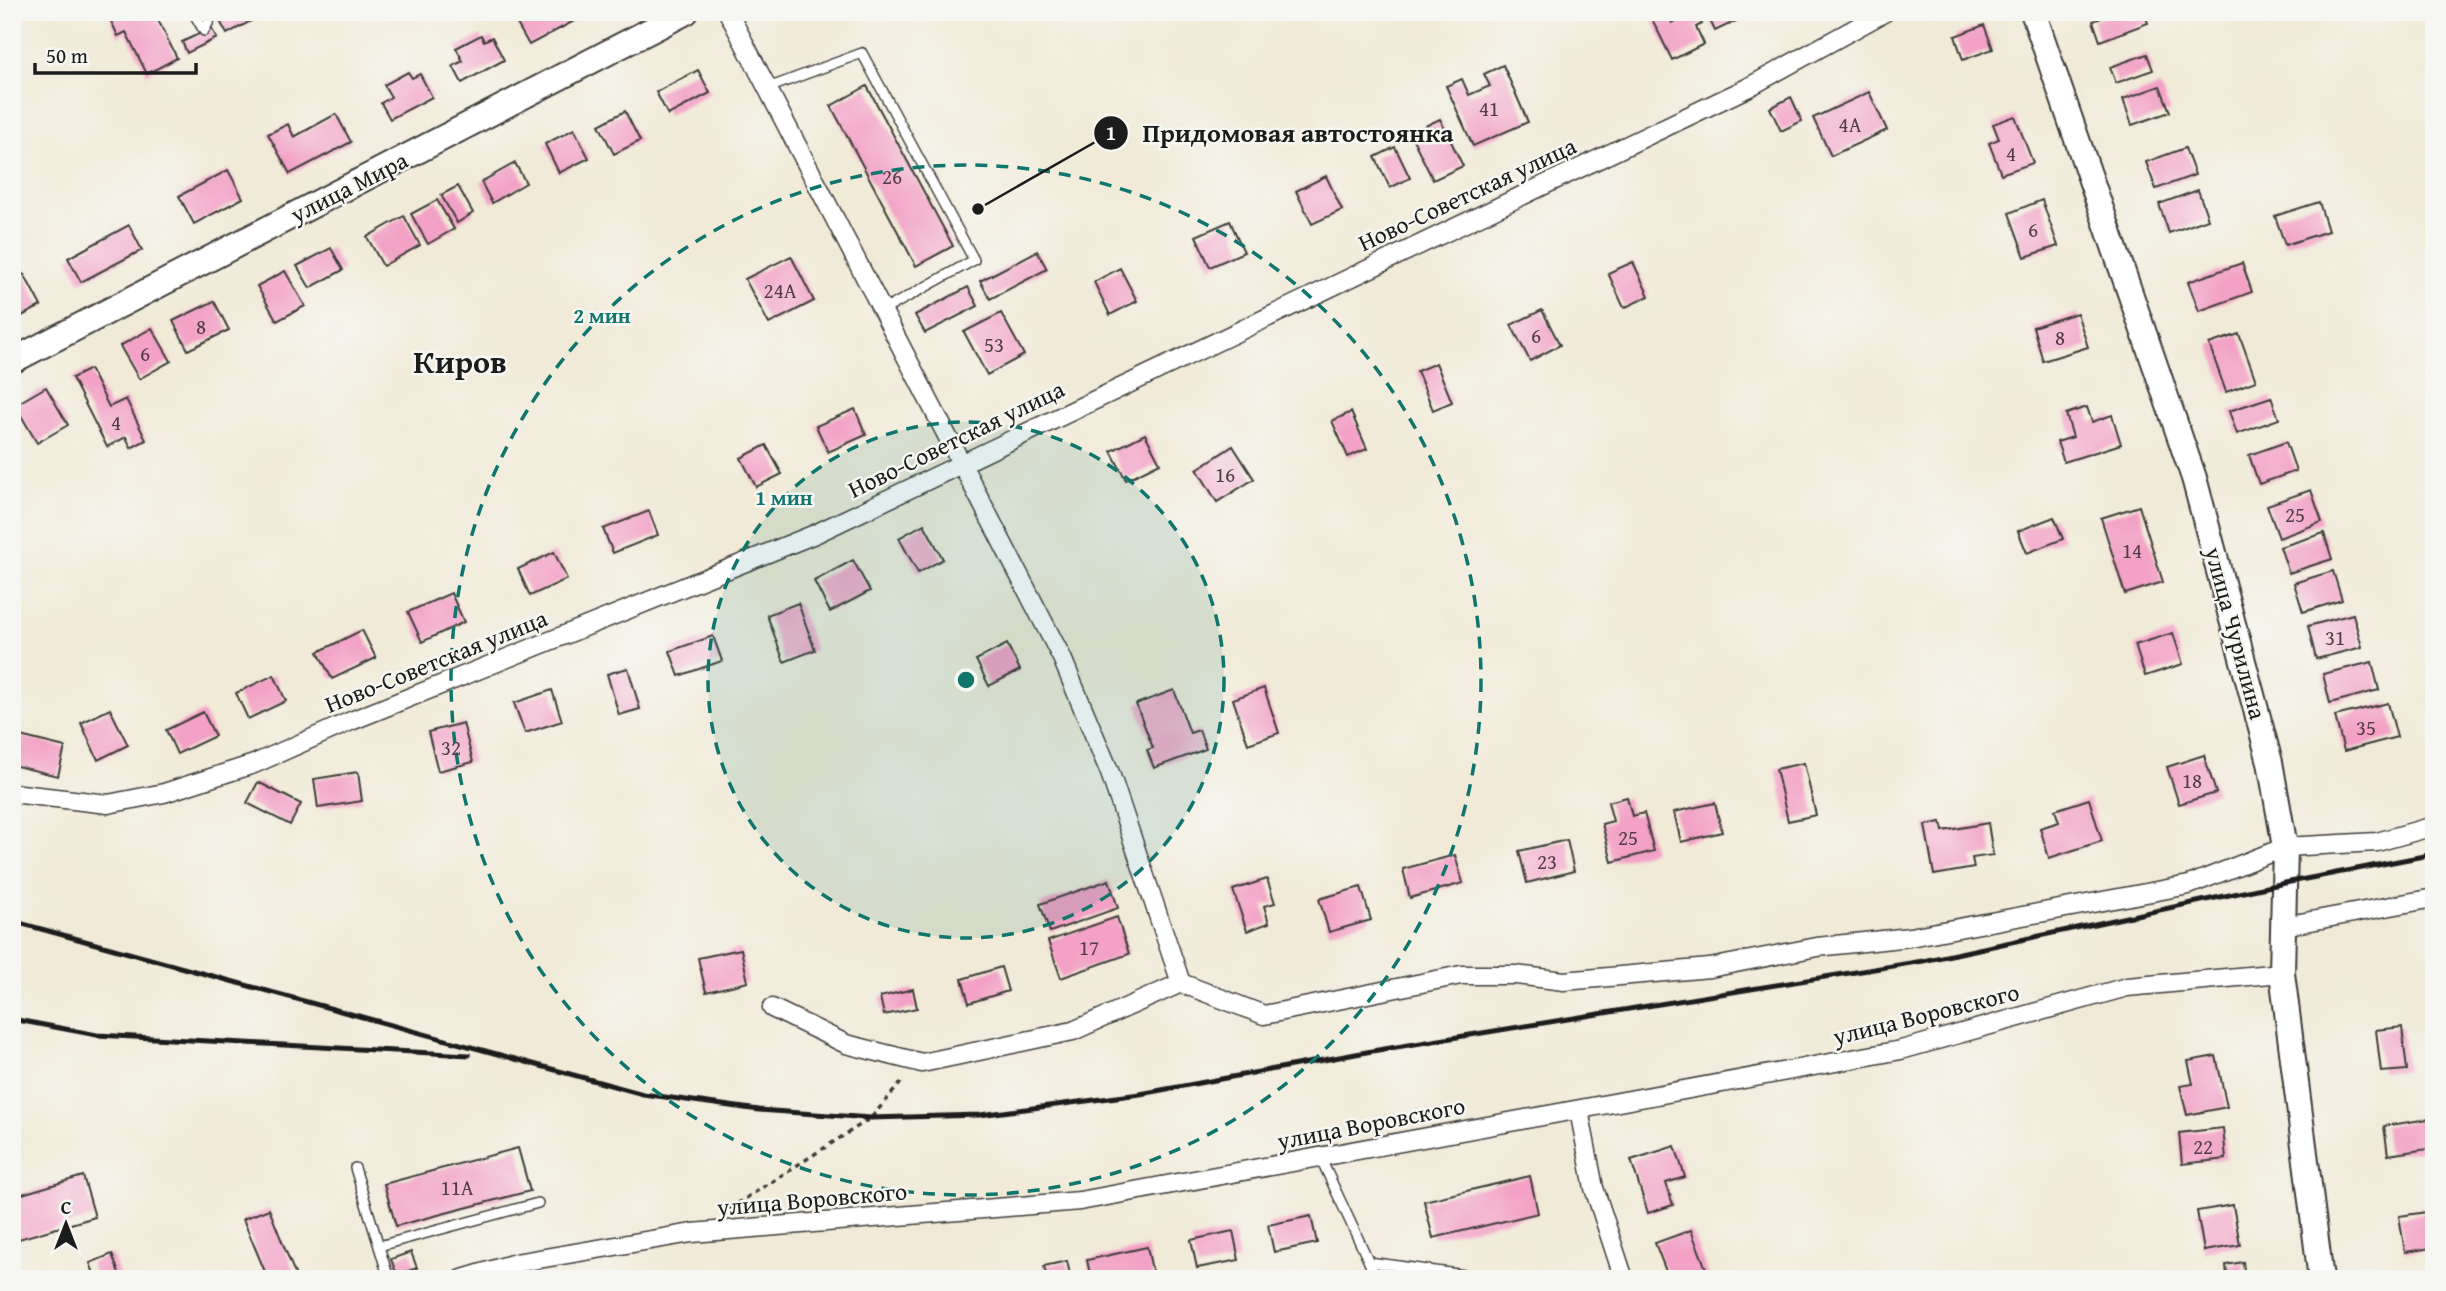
<svg xmlns="http://www.w3.org/2000/svg" width="2446" height="1291" font-family="'Gentium Book Plus',serif">
  <style>
    .building { fill: #f3a1c6 }
    .lines { fill: none; stroke-linecap: round; stroke-linejoin: round }
    .lane-casing { stroke: #3c3b38; stroke-width: 12 }
    .street-casing { stroke: #3c3b38; stroke-width: 21 }
    .secondary-casing { stroke: #3c3b38; stroke-width: 28 }
    .path { stroke: #3c3b38; stroke-width: 3.5; stroke-dasharray: 5 5; stroke-linecap: butt }
    .lane { stroke: #fff; stroke-width: 9 }
    .street { stroke: #fff; stroke-width: 18 }
    .secondary { stroke: #fff; stroke-width: 24 }
    .rail { stroke: #1c1c1c; stroke-width: 5 }
    .ring { fill: none; stroke: #0f766e; stroke-width: 3.5; stroke-dasharray: 12 9 }
    .labels { text-anchor: middle; dominant-baseline: central; stroke-width: 5; stroke-linejoin: round; paint-order: stroke }
    .number-label { font-size: 21px; fill: #523d46 }
    .street-label { font-size: 24px; fill: #1c1c1c; stroke: #f6f6f2 }
    .district-label { font-size: 32px; font-weight: bold; fill: #1c1c1c; stroke: #f6f6f2 }
    .centre { fill: #0f766e; stroke: #f6f6f2; stroke-width: 3.5 }
    .ring-label { font-size: 21px; text-anchor: middle; font-weight: bold; fill: #0f766e; stroke: #f6f6f2; stroke-width: 5; stroke-linejoin: round; paint-order: stroke }
    .leader { fill: none; stroke: #1c1c1c; stroke-width: 2.5 }
    .callout-dot { fill: #1c1c1c; stroke: #f6f6f2; stroke-width: 2.5 }
    .mark-label { font-size: 21px; text-anchor: middle; font-weight: bold; fill: #fff }
    .callout-label { font-size: 26px; text-anchor: middle; font-weight: bold; fill: #1c1c1c; stroke: #f6f6f2; stroke-width: 5; stroke-linejoin: round; paint-order: stroke }
  </style>
  <rect width="100%" height="100%" fill="#f6f6f2"/>
  <filter id="ink" filterUnits="userSpaceOnUse"><feTurbulence type="fractalNoise" baseFrequency=".0143" numOctaves="2"/><feDisplacementMap in="SourceGraphic" scale="14" xChannelSelector="R" yChannelSelector="G"/><feConvolveMatrix kernelMatrix="1 2 1 2 8 2 1 2 1" color-interpolation-filters="sRGB"/></filter>
  <filter id="wash" filterUnits="userSpaceOnUse"><feTurbulence type="fractalNoise" baseFrequency=".00686" numOctaves="4" result="noise"/><feDisplacementMap in="SourceGraphic" scale="28" xChannelSelector="R" yChannelSelector="G"/><feGaussianBlur stdDeviation="1.57" result="paint"/><feColorMatrix in="noise" values="0 0 0 0 0 0 0 0 0 0 0 0 0 0 0 0 0 1.4 0 .05"/><feComposite in="paint" operator="in"/></filter>
  <g filter="url(#wash)">
    <rect width="100%" height="100%" fill="#f1ead7"/>
    <g id="blocks">
      <g class="building">
        <path d="M124,12H154L177,58L147,74L126,32L118,36L110,19Z"/>
        <path d="M215,12H261L262,15L227,34Z"/>
        <path d="M521,12H591L529,45L516,22L522,19Z"/>
        <path d="M1660,12H1666L1672,23L1696,12L1702,24L1696,27L1704,44L1672,60L1651,17Z"/>
        <path d="M1706,12H1755L1715,31Z"/>
        <path d="M2117,12H2144L2148,23L2100,41L2093,21Z"/>
        <path d="M1984,25L1993,49L1963,60L1955,36Z"/>
        <path d="M211,28L217,38L187,53L182,42Z"/>
        <path d="M481,35L484,41L492,37L504,60L462,83L453,66L463,61L456,48Z"/>
        <path d="M2147,54L2153,70L2116,83L2110,67Z"/>
        <path d="M1503,65L1528,122L1473,146L1446,86L1462,79L1469,95L1490,86L1484,74Z"/>
        <path d="M698,70L710,93L668,115L656,92Z"/>
        <path d="M408,72L412,78L420,74L432,97L390,119L381,103L391,97L384,85Z"/>
        <path d="M867,86L953,246L916,266L831,106Z"/>
        <path d="M2160,86L2170,112L2132,125L2123,99Z"/>
        <path d="M1869,92L1887,130L1831,156L1813,118Z"/>
        <path d="M1791,97L1802,121L1781,131L1770,108Z"/>
        <path d="M625,111L640,141L614,154L599,125Z"/>
        <path d="M336,114L351,142L290,174L268,134L288,124L294,137Z"/>
        <path d="M2015,116L2033,163L2001,174L1989,143L1999,139L1993,124Z"/>
        <path d="M1440,119L1463,166L1433,180L1410,133Z"/>
        <path d="M574,129L589,158L559,173L545,144Z"/>
        <path d="M1395,147L1410,178L1390,188L1375,157Z"/>
        <path d="M2185,148L2195,175L2156,189L2146,162Z"/>
        <path d="M515,163L526,183L492,203L481,182Z"/>
        <path d="M228,170L243,198L194,224L179,196Z"/>
        <path d="M1326,176L1342,210L1312,224L1296,191Z"/>
        <path d="M458,186L473,213L457,223L441,195Z"/>
        <path d="M2198,190L2208,219L2169,233L2159,204Z"/>
        <path d="M437,200L454,229L428,244L411,214Z"/>
        <path d="M2042,200L2058,246L2025,257L2009,213Z"/>
        <path d="M2319,202L2328,231L2285,245L2275,216Z"/>
        <path d="M404,216L420,245L383,266L367,237Z"/>
        <path d="M1230,221L1244,252L1210,267L1196,236Z"/>
        <path d="M129,225L142,250L81,282L68,258Z"/>
        <path d="M331,248L343,270L310,288L297,266Z"/>
        <path d="M1037,251L1047,269L990,299L980,281Z"/>
        <path d="M791,256L814,301L769,324L745,279Z"/>
        <path d="M1633,262L1649,296L1624,308L1608,273Z"/>
        <path d="M2242,263L2252,292L2199,311L2188,282Z"/>
        <path d="M1120,268L1137,301L1110,315L1094,282Z"/>
        <path d="M285,271L305,306L277,321L257,286Z"/>
        <path d="M24,274L41,306L12,321V280Z"/>
        <path d="M968,287L978,306L925,333L915,315Z"/>
        <path d="M214,301L229,330L188,350L173,321Z"/>
        <path d="M1542,310L1560,345L1530,361L1511,325Z"/>
        <path d="M1001,313L1024,355L987,375L964,332Z"/>
        <path d="M2077,313L2088,347L2043,361L2033,327Z"/>
        <path d="M152,328L171,361L139,379L120,346Z"/>
        <path d="M2239,334L2256,381L2226,392L2209,344Z"/>
        <path d="M1436,363L1452,402L1433,410L1417,371Z"/>
        <path d="M90,369L109,407L126,399L146,440L131,448L126,437L107,447L72,378Z"/>
        <path d="M46,387L68,425L37,443L15,405Z"/>
        <path d="M2271,397L2279,419L2237,434L2229,411Z"/>
        <path d="M2087,407L2092,422L2112,415L2121,444L2064,462L2057,442L2073,437L2066,414Z"/>
        <path d="M855,409L866,435L828,452L816,426Z"/>
        <path d="M1351,412L1367,449L1348,457L1332,421Z"/>
        <path d="M1145,434L1160,463L1126,480L1111,451Z"/>
        <path d="M2286,442L2296,471L2259,484L2249,455Z"/>
        <path d="M766,445L782,474L756,487L741,458Z"/>
        <path d="M1233,446L1254,479L1217,502L1197,469Z"/>
        <path d="M2311,490L2322,522L2279,538L2267,505Z"/>
        <path d="M2139,506L2163,582L2125,594L2101,518Z"/>
        <path d="M649,511L658,535L613,553L603,529Z"/>
        <path d="M2054,517L2063,539L2027,553L2018,531Z"/>
        <path d="M924,524L943,559L918,573L899,538Z"/>
        <path d="M2324,533L2332,559L2289,573L2280,547Z"/>
        <path d="M554,552L567,579L530,596L518,569Z"/>
        <path d="M853,560L870,591L830,612L814,581Z"/>
        <path d="M2333,571L2342,600L2303,612L2294,583Z"/>
        <path d="M451,593L464,622L422,642L408,612Z"/>
        <path d="M798,603L815,650L784,662L767,615Z"/>
        <path d="M2353,614L2362,647L2316,659L2308,626Z"/>
        <path d="M362,630L376,658L332,679L318,652Z"/>
        <path d="M2173,633L2183,664L2145,676L2135,645Z"/>
        <path d="M713,636L722,661L679,676L670,651Z"/>
        <path d="M1007,644L1020,670L989,686L976,660Z"/>
        <path d="M2372,662L2379,690L2330,703L2323,674Z"/>
        <path d="M628,668L640,709L619,715L607,674Z"/>
        <path d="M274,675L286,701L248,719L236,693Z"/>
        <path d="M1264,688L1279,733L1248,744L1233,699Z"/>
        <path d="M552,690L562,721L525,733L514,703Z"/>
        <path d="M1174,690L1190,733L1199,730L1206,749L1154,768L1147,750L1153,748L1136,704Z"/>
        <path d="M2388,703L2397,737L2344,751L2335,716Z"/>
        <path d="M110,709L128,745L98,760L81,723Z"/>
        <path d="M203,712L215,736L177,754L166,730Z"/>
        <path d="M463,723L473,762L438,771L428,732Z"/>
        <path d="M12,734L65,747L58,776L12,765Z"/>
        <path d="M2204,755L2216,793L2179,804L2167,767Z"/>
        <path d="M1804,763L1816,815L1788,821L1776,769Z"/>
        <path d="M358,772L362,801L318,808L314,779Z"/>
        <path d="M258,782L301,804L290,825L247,803Z"/>
        <path d="M1627,797L1632,816L1644,813L1654,851L1612,862L1602,824L1613,821L1608,802Z"/>
        <path d="M2089,799L2102,841L2049,858L2040,828L2059,822L2055,810Z"/>
        <path d="M1715,803L1722,832L1681,842L1674,812Z"/>
        <path d="M1941,822L1943,831L1988,823L1993,855L1972,858L1974,868L1934,875L1925,825Z"/>
        <path d="M1567,840L1574,871L1527,883L1519,851Z"/>
        <path d="M1455,855L1463,883L1410,898L1403,869Z"/>
        <path d="M1267,879L1275,903L1264,906L1269,923L1247,931L1233,890Z"/>
        <path d="M1109,880L1118,908L1050,932L1040,904Z"/>
        <path d="M1361,887L1371,920L1329,932L1319,899Z"/>
        <path d="M1117,917L1129,954L1061,978L1048,941Z"/>
        <path d="M741,949L748,982L706,992L698,958Z"/>
        <path d="M1001,967L1008,991L969,1003L962,979Z"/>
        <path d="M913,989L917,1008L884,1015L880,997Z"/>
        <path d="M2402,1027L2407,1070L2381,1072L2376,1030Z"/>
        <path d="M2216,1056L2227,1107L2187,1115L2180,1086L2193,1084L2188,1061Z"/>
        <path d="M2434,1118V1148L2388,1155L2384,1126Z"/>
        <path d="M2223,1128L2226,1159L2182,1164L2179,1133Z"/>
        <path d="M1675,1146L1685,1177L1666,1183L1673,1205L1648,1213L1631,1160Z"/>
        <path d="M518,1148L530,1191L396,1226L384,1184Z"/>
        <path d="M83,1176L95,1217L12,1241V1197Z"/>
        <path d="M1530,1176L1538,1213L1433,1238L1424,1201Z"/>
        <path d="M2233,1205L2240,1245L2204,1251L2197,1211Z"/>
        <path d="M269,1209L297,1279H268L243,1219Z"/>
        <path d="M2427,1212L2432,1248L2405,1252L2399,1216Z"/>
        <path d="M1311,1216L1317,1243L1274,1252L1268,1225Z"/>
        <path d="M1691,1230L1710,1279H1669L1655,1243Z"/>
        <path d="M1233,1231L1239,1260L1197,1268L1191,1240Z"/>
        <path d="M1147,1247L1154,1279H1091L1087,1260Z"/>
        <path d="M411,1252L417,1268L397,1275L391,1259Z"/>
        <path d="M112,1254L121,1279H96L90,1263Z"/>
        <path d="M1067,1261L1071,1279H1047L1044,1266Z"/>
        <path d="M2243,1262L2245,1279H2211L2227,1275L2226,1265Z"/>
        <path d="M966,1273L967,1279H953L952,1275Z"/>
      </g>
    </g>
  </g>
  <g filter="url(#ink)">
    <use href="#blocks" fill-opacity="0" stroke="#3c3b38" stroke-width="2"/>
    <g class="lines">
      <g class="lane-casing">
        <g id="lane">
          <path d="M193,12L204,31L214,12"/>
          <path d="M768,88L862,53L974,260L882,311"/>
          <path d="M1321,1159L1369,1262L1494,1279"/>
          <path d="M355,1168L389,1279"/>
          <path d="M379,1246L538,1203"/>
          <path d="M1369,1262L1376,1279"/>
        </g>
      </g>
      <g class="street-casing">
        <g id="street">
          <path d="M728,12L1062,658L1110,773L1181,983"/>
          <path d="M12,793L108,804L164,793L254,764L351,721L815,534L1747,88L1885,12"/>
          <path d="M2284,926L2434,898"/>
          <path d="M772,1008L846,1044L922,1063L1073,1031L1181,983L1264,1015L1461,975H1516L1564,981L1710,968L1817,947L1910,937L2189,885L2285,847L2377,842L2434,826"/>
          <path d="M1579,1110L1594,1188L1624,1279"/>
          <path d="M462,1279L515,1263L692,1233L1080,1201L1901,1050L2127,987L2282,973"/>
        </g>
      </g>
      <g class="secondary-casing">
        <g id="secondary">
          <path d="M2033,12L2194,478L2270,762L2285,847L2282,973L2321,1279"/>
          <path d="M12,361L686,12"/>
        </g>
      </g>
      <path class="path" d="M729,1209L871,1118L904,1079"/>
      <use href="#lane" class="lane"/>
      <use href="#street" class="street"/>
      <use href="#secondary" class="secondary"/>
      <g class="rail">
        <path d="M12,921L643,1094L759,1110L871,1118L980,1115L1140,1094L1372,1051L1923,961L2285,883L2434,854"/>
        <path d="M12,1019L97,1035L469,1055"/>
      </g>
    </g>
  </g>
  <circle cx="966" cy="680" r="258" fill="#0f766e" fill-opacity=".12"/>
  <g class="ring">
    <circle cx="966" cy="680" r="258"/>
    <circle cx="966" cy="680" r="515"/>
  </g>
  <g class="labels">
    <g class="number-label">
      <text x="1489" y="108">41</text>
      <text x="1850" y="124">4А</text>
      <text x="2011" y="153">4</text>
      <text x="892" y="176">26</text>
      <text x="2033" y="229">6</text>
      <text x="780" y="290">24А</text>
      <text x="201" y="326">8</text>
      <text x="1536" y="335">6</text>
      <text x="2060" y="337">8</text>
      <text x="994" y="344">53</text>
      <text x="145" y="353">6</text>
      <text x="116" y="422">4</text>
      <text x="1225" y="474">16</text>
      <text x="2295" y="514">25</text>
      <text x="2132" y="550">14</text>
      <text x="2335" y="637">31</text>
      <text x="2366" y="727">35</text>
      <text x="451" y="747">32</text>
      <text x="2192" y="780">18</text>
      <text x="1628" y="837">25</text>
      <text x="1547" y="861">23</text>
      <text x="1089" y="947">17</text>
      <text x="2203" y="1146">22</text>
      <text x="457" y="1187">11А</text>
    </g>
    <g class="street-label">
      <text transform="translate(349 187) rotate(-27)">улица Мира</text>
      <text transform="translate(1467 194) rotate(-25)">Ново-Советская улица</text>
      <text transform="translate(956 439) rotate(-26)">Ново-Советская улица</text>
      <text transform="translate(2236 633) rotate(75)">улица Чурилина</text>
      <text transform="translate(436 661) rotate(-22)">Ново-Советская улица</text>
      <text transform="translate(1926 1014) rotate(-14)">улица Воровского</text>
      <text transform="translate(1371 1123) rotate(-11)">улица Воровского</text>
      <text transform="translate(812 1199) rotate(-5)">улица Воровского</text>
    </g>
    <g class="district-label">
      <text x="460" y="361">Киров</text>
    </g>
  </g>
  <circle cx="966" cy="680" r="10" class="centre"/>
  <g class="ring-label">
    <text x="602" y="323">2 мин</text>
    <text x="784" y="505">1 мин</text>
  </g>
  <path class="leader" d="M978 209L1111 133"/>
  <g class="callout-dot">
    <circle cx="978" cy="209" r="7"/>
    <circle cx="1111" cy="133" r="18"/>
  </g>
  <g class="mark-label">
    <text x="1111" y="140">1</text>
  </g>
  <g class="callout-label">
    <text x="1298" y="142">Придомовая автостоянка</text>
  </g>
  <rect width="2446" height="1291" fill="none" stroke="#f6f6f2" stroke-width="42"/>
  <g transform="translate(66 1224)" stroke="#f6f6f2" stroke-width="5" paint-order="stroke">
  <path d="M0-5L12 26L0 18L-12 26Z" fill="#1c1c1c"/>
  <text y="-10" font-size="19" font-weight="bold" text-anchor="middle" fill="#1c1c1c">С</text>
  </g>
  <path d="M35 63v10h161v-10" fill="none" stroke="#1c1c1c" stroke-width="3.5"/>
  <text x="46" y="63" font-size="21" fill="#1c1c1c" stroke="#f6f6f2" stroke-width="5" paint-order="stroke">50 m</text>
</svg>
